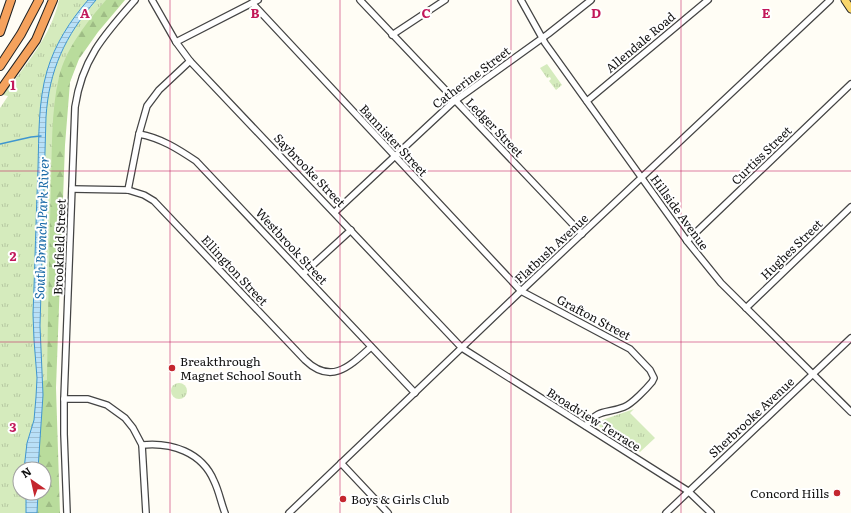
<svg xmlns="http://www.w3.org/2000/svg" width="851" height="513" font-family="Literata,serif">
  <style>
    .grass { fill: url(#grass-tufts); fill-rule: evenodd }
    .forest { fill: url(#forest-firs) }
    .water { fill: url(#water-rules); stroke: #3f96cf }
    .lines { fill: none; stroke-linecap: round; stroke-linejoin: round }
    .stream { stroke: #3f96cf; stroke-width: 1.5 }
    .minor-casing { stroke: #444; stroke-width: 8 }
    .major-casing { stroke: #222; stroke-width: 9 }
    .highway-casing { stroke: #222; stroke-width: 10 }
    .minor { stroke: #fff; stroke-width: 5.5 }
    .major { stroke: #f9d66b; stroke-width: 7 }
    .highway { stroke: #f5a25d; stroke-width: 8 }
    .grid { fill: none; stroke: #c2185b; stroke-width: 1; stroke-opacity: 0.55 }
    .poi-dot { fill: #c4262e; stroke: #fff; stroke-width: 1.5 }
    .labels { text-anchor: middle; dominant-baseline: central; stroke-width: 4; stroke-linejoin: round; paint-order: stroke }
    .street-label { font-size: 12px; fill: #111; stroke: #fff }
    .poi-label { font-size: 12px; fill: #111; stroke: #fff; text-anchor: start }
    .water-label { font-size: 13px; font-style: italic; fill: #1768a6; stroke: #fff }
    .grid-label { font-size: 13px; text-anchor: middle; font-weight: bold; fill: #c2185b; stroke: #fff; stroke-width: 4; stroke-linejoin: round; paint-order: stroke }
  </style>
  <defs>
    <pattern id="grass-tufts" width="24" height="20" patternUnits="userSpaceOnUse"><rect width="24" height="20" fill="#d5ebbd"/><path d="M3 7l-1-3M5 7V3M7 7l1-3M15 17l-1-3M17 17v-4M19 17l1-3" fill="none" stroke="#b6c8a1"/></pattern>
    <pattern id="forest-firs" width="22" height="20" patternUnits="userSpaceOnUse"><rect width="22" height="20" fill="#b9dc9c"/><path d="M5 1l3.5 6h-7zM16 11l3.5 6h-7z" fill="#9ebc85"/></pattern>
    <pattern id="water-rules" width="6" height="5" patternUnits="userSpaceOnUse"><rect width="6" height="5" fill="#b9e0f7"/><path d="M0 2.5h6" fill="none" stroke="#9ebfd3"/></pattern>
  </defs>
  <rect width="100%" height="100%" fill="#fffdf5"/>
  <g class="grass">
    <path d="M59,0H122C111,13 98,27 88,41C77,59 71,77 66,97L53,393L57,513H0V108L8,96L3,95C25,66 51,36 59,0ZM20,469H44V493H20Z"/>
    <path d="M547,64L562,85L556,90L549,81L551,79L550,77L547,78L540,68Z"/>
    <circle cx="179" cy="391" r="8"/>
    <path d="M634,409L630,413L655,438L640,452L600,427L597,423L605,419Z"/>
  </g>
  <path class="forest" d="M106,0H125L98,32L79,59L70,82L69,95L65,145L56,388L60,513H37L38,493H44V469H38L43,399V381L47,380V378C48,314 49,250 51,186C52,152 51,110 59,77C66,48 87,22 106,0Z"/>
  <g class="water">
    <path d="M88,0H96C65,36 49,70 46,117L40,326L43,395L38,469H24L27,443L34,420L36,397L37,378L34,340L33,314C35,265 36,216 38,168C39,136 38,102 47,71C55,44 70,21 88,0Z"/>
    <path d="M26,493H38L37,513H26Z"/>
  </g>
  <g class="lines">
    <path class="stream" d="M0,144L31,137L41,136"/>
    <g class="minor-casing">
      <g id="minor">
        <path d="M152,0L176,42L190,61L462,348L688,491L711,513"/>
        <path d="M360,0L582,234"/>
        <path d="M521,0L545,43L687,241L721,283L851,412"/>
        <path d="M252,3L521,291L630,349L650,370L654,378L652,382C647,388 632,404 624,407C606,414 599,408 586,426"/>
        <path d="M392,35L445,0"/>
        <path d="M176,42L258,0"/>
        <path d="M587,101L708,0"/>
        <path d="M139,134C161,138 178,149 196,161L415,393"/>
        <path d="M72,189L128,190L144,195L154,201L305,360C331,385 349,367 371,347"/>
        <path d="M128,190L139,134L147,106L159,90L190,61"/>
        <path d="M335,212L452,103L548,34L591,0"/>
        <path d="M687,241L851,84"/>
        <path d="M303,274L351,230"/>
        <path d="M746,308L851,207"/>
        <path d="M64,399H88L107,405L125,418L133,428L142,445L146,513"/>
        <path d="M142,445C171,442 202,452 214,481C219,491 221,503 225,513"/>
        <path d="M341,463L388,513"/>
        <path d="M67,513L64,434V399L75,107C82,59 104,35 135,0"/>
        <path d="M289,513L521,291L830,0"/>
        <path d="M666,513L851,338"/>
      </g>
    </g>
    <g class="major-casing">
      <path id="major" d="M845,0L851,9"/>
    </g>
    <g class="highway-casing">
      <g id="highway">
        <path d="M0,32L11,0"/>
        <path d="M0,66L21,34L39,0"/>
        <path d="M0,91L36,40L53,0"/>
      </g>
    </g>
    <use href="#minor" class="minor"/>
    <use href="#major" class="major"/>
    <use href="#highway" class="highway"/>
  </g>
  <path class="grid" d="M170,0V513M340,0V513M511,0V513M681,0V513M0,171H851M0,342H851"/>
  <g class="poi-dot">
    <circle cx="172" cy="368" r="4"/>
    <circle cx="837" cy="493" r="4"/>
    <circle cx="343" cy="499" r="4"/>
  </g>
  <g class="labels">
    <g class="street-label">
      <text transform="translate(640 42) rotate(-40)">Allendale Road</text>
      <text transform="translate(471 77) rotate(-37)">Catherine Street</text>
      <text transform="translate(495 127) rotate(46)">Ledger Street</text>
      <text transform="translate(394 140) rotate(47)">Bannister Street</text>
      <text transform="translate(761 155) rotate(-44)">Curtiss Street</text>
      <text transform="translate(310 170) rotate(46)">Saybrooke Street</text>
      <text transform="translate(680 212) rotate(54)">Hillside Avenue</text>
      <text transform="translate(292 246) rotate(47)">Westbrook Street</text>
      <text transform="translate(59 247) rotate(-88)">Brookfield Street</text>
      <text transform="translate(551 248) rotate(-43)">Flatbush Avenue</text>
      <text transform="translate(791 249) rotate(-44)">Hughes Street</text>
      <text transform="translate(235 270) rotate(47)">Ellington Street</text>
      <text transform="translate(594 317) rotate(28)">Grafton Street</text>
      <text transform="translate(751 417) rotate(-43)">Sherbrooke Avenue</text>
      <text transform="translate(594 419) rotate(32)">Broadview Terrace</text>
    </g>
    <g class="poi-label">
      <text x="180" y="361">Breakthrough<tspan x="180" dy="14">Magnet School South</tspan></text>
      <text x="829" y="493" text-anchor="end">Concord Hills</text>
      <text x="351" y="499">Boys &amp; Girls Club</text>
    </g>
    <g class="water-label">
      <text transform="translate(41 228) rotate(-88)">South Branch Park River</text>
    </g>
  </g>
  <g class="grid-label">
    <text x="85" y="18">A</text>
    <text x="255" y="18">B</text>
    <text x="426" y="18">C</text>
    <text x="596" y="18">D</text>
    <text x="766" y="18">E</text>
    <text x="13" y="90">1</text>
    <text x="13" y="261">2</text>
    <text x="13" y="432">3</text>
  </g>
  <g transform="translate(32 481) rotate(326)"><circle r="19" fill="#ffffff" stroke="#a0a0a0"/>
  <path d="M0-3L7 15L0 10L-7 15Z" fill="#c4262e"/>
  <text y="-6" font-size="11" font-weight="bold" text-anchor="middle" fill="#111111">N</text>
  </g>
</svg>
